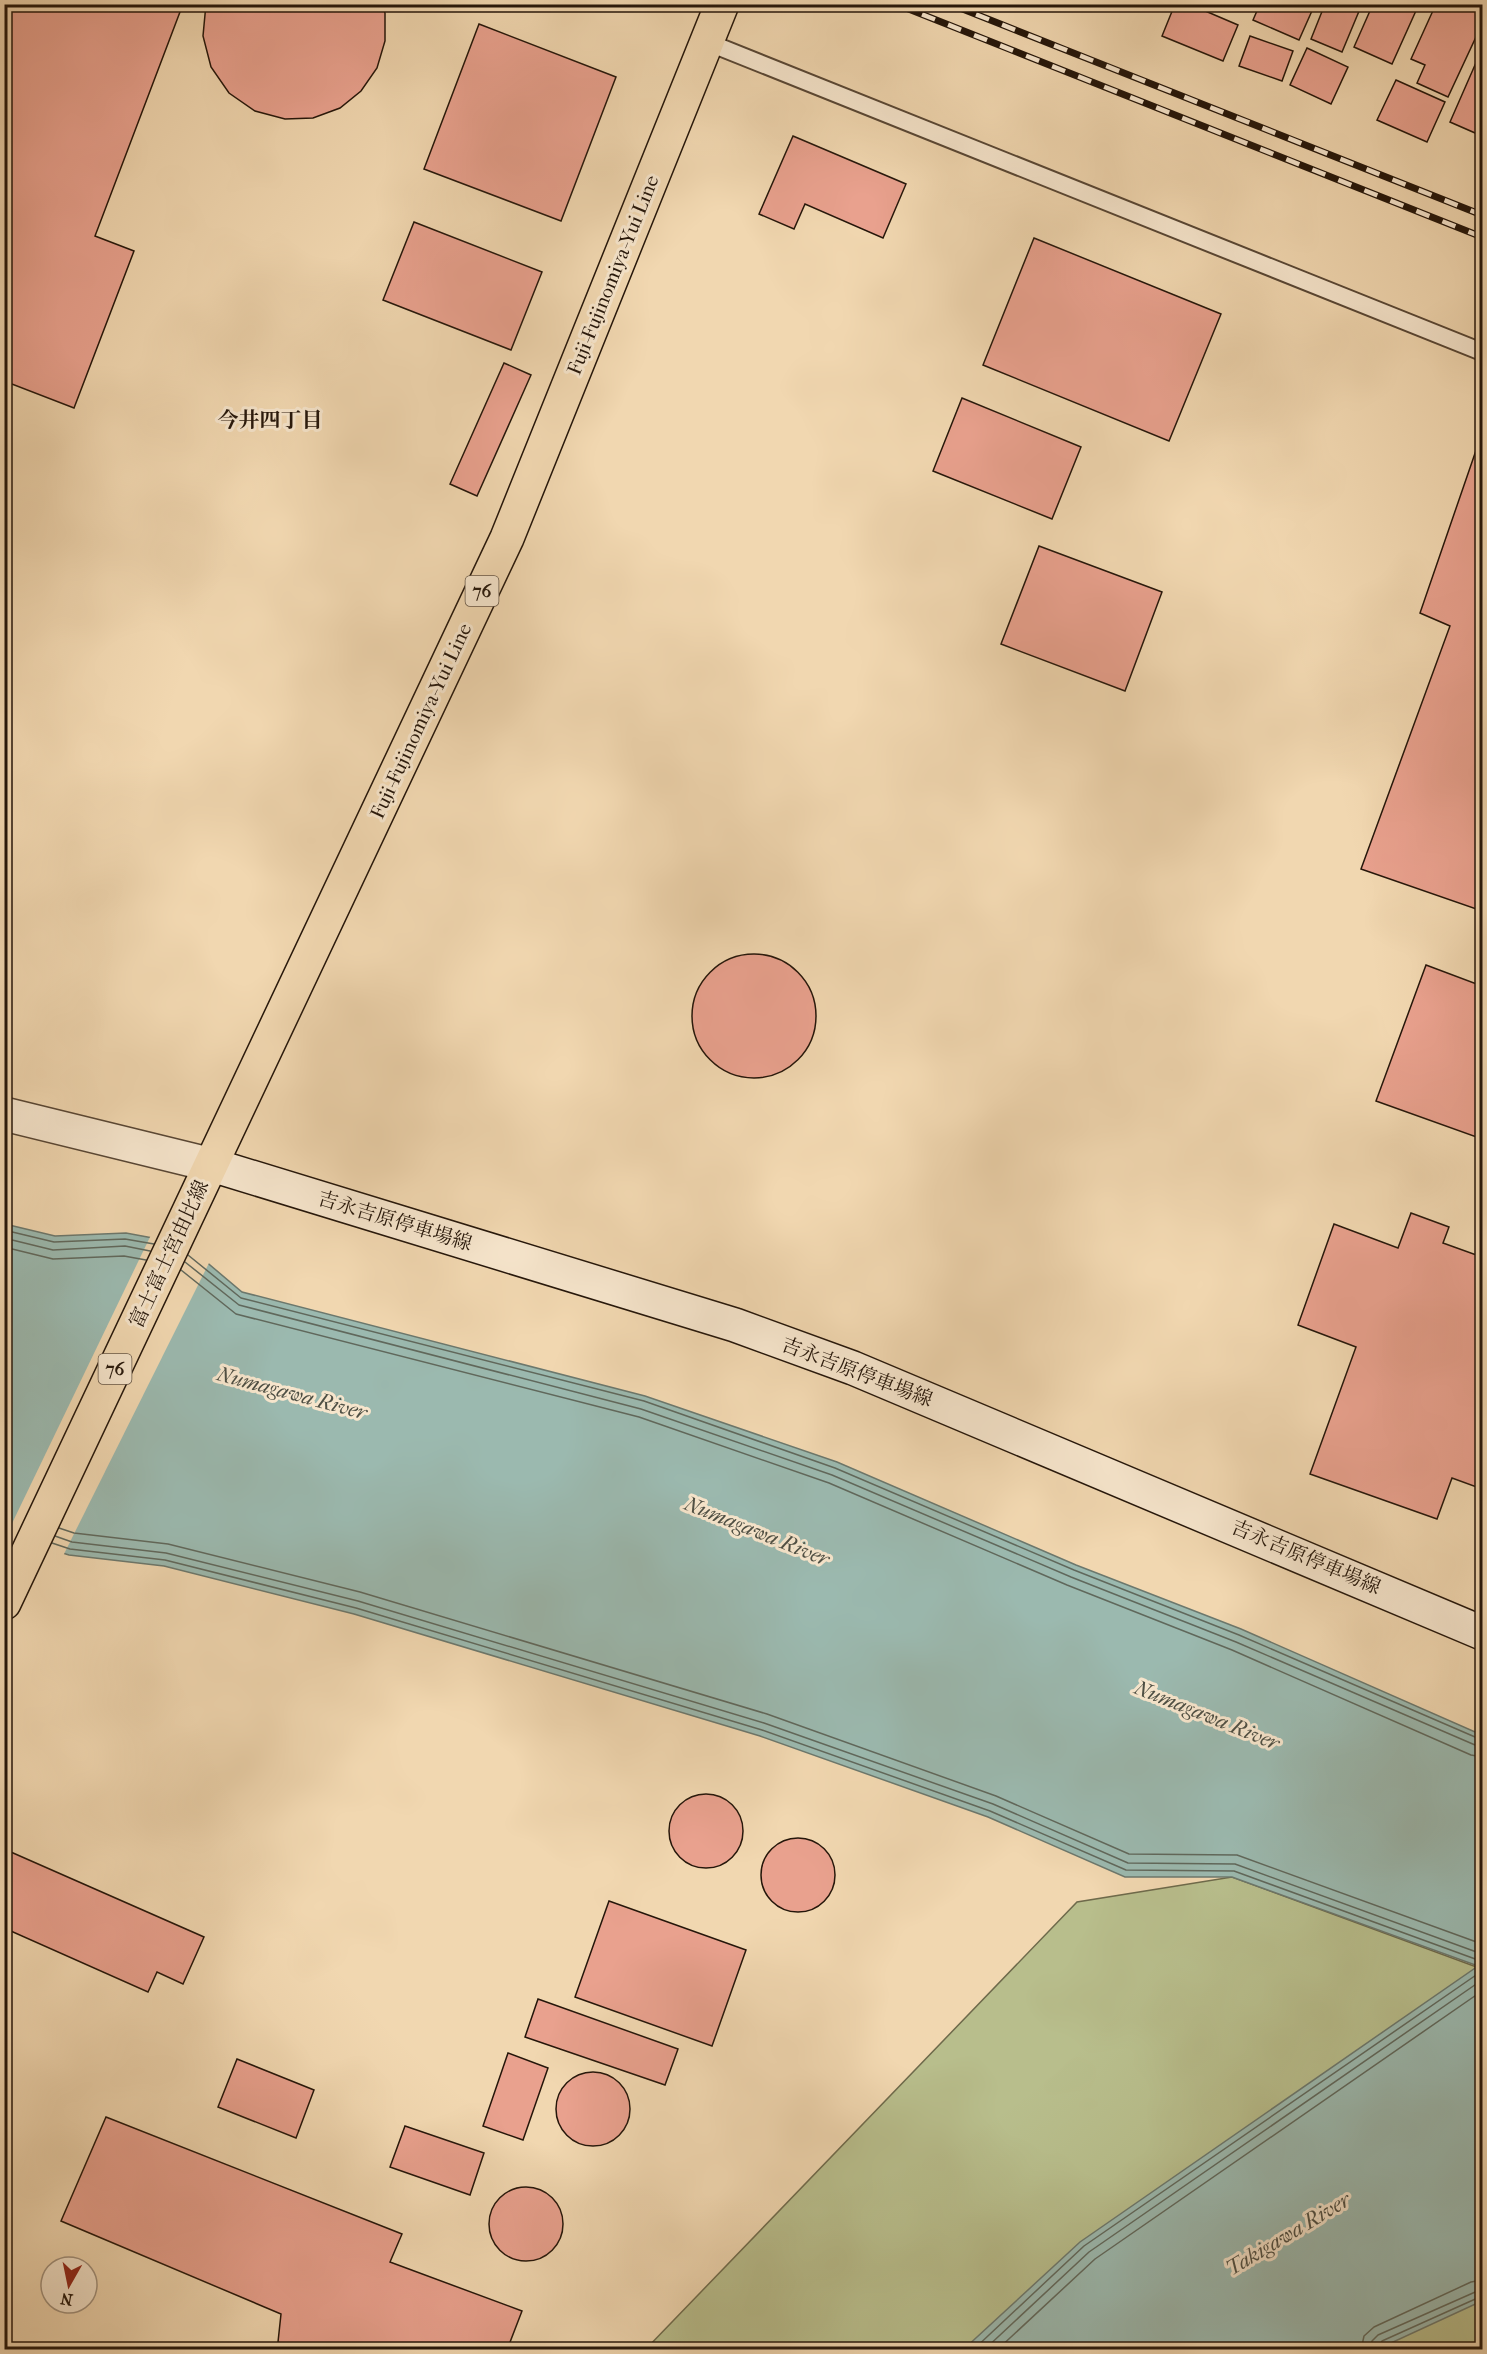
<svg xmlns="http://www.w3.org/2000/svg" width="1487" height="2354" font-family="'IM FELL French Canon','Noto Serif JP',serif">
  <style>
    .green { fill: #b8be8c; stroke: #6e6a4b; stroke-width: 1.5 }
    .water { fill: #9bb9af; stroke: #6c786d; stroke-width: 1.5 }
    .pier { fill: #f1d7b0 }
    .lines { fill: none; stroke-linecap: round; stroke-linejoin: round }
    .shore { stroke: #60685c; stroke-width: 1.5 }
    .building { fill: #e9a18e; stroke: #25160a; stroke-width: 1.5 }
    .service-casing { stroke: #584634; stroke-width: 20 }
    .minor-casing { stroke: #584634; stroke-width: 36 }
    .secondary-casing { stroke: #25160a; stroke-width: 36 }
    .primary-casing { stroke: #25160a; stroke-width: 36 }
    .service { stroke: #f6e5cc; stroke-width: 16 }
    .minor { stroke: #f6e5cc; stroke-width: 33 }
    .secondary { stroke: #f6e5cc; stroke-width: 33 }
    .primary { stroke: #f1d7b0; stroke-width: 33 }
    .rail-casing { stroke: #25160a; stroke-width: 7 }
    .rail { stroke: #f6e5cc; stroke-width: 4.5; stroke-dasharray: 14; stroke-linecap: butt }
    .labels { text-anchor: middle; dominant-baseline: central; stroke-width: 6; stroke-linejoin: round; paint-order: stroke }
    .shield { fill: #f6e5cc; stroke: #645444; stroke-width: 1.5 }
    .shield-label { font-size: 18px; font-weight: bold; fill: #25160a }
    .street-label { font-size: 20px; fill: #25160a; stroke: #f6e5cc }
    .neighbourhood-label { font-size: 21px; font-weight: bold; fill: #25160a; stroke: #f6e5cc }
    .water-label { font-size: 21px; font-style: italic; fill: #4e4f44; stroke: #f6e5cc }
  </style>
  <rect width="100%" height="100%" fill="#f1d7b0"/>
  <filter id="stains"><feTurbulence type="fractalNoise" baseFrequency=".00333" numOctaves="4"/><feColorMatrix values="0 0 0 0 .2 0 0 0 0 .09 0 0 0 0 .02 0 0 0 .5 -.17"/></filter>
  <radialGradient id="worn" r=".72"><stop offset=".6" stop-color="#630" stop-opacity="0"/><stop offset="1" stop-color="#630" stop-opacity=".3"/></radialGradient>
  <path class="green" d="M1232,1877L1482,1969V2349L645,2350L1077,1902Z"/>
  <path class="water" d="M5,1224L55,1236L126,1233L185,1244L242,1292L645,1396L837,1462L1076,1565L1241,1629L1482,1735V2301L1378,2349H964L1080,2242L1478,1966L1232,1877H1125L988,1817L760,1736L354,1614L164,1566L69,1555L5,1535Z"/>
  <path class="pier" d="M151,1235L186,1242L210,1261L63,1556L5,1538Z"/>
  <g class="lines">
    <g class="shore">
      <path d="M4,1230L54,1242L125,1239L154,1244"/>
      <path d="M4,1238L53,1250L125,1246L150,1251"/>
      <path d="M4,1247L53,1259L124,1256L146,1260"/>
      <path d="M188,1255L241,1298L644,1401L835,1468L1074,1570L1239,1635L1482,1740"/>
      <path d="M185,1262L239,1305L641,1409L832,1475L1071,1577L1236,1642L1482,1748"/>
      <path d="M181,1270L236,1314L639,1417L829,1483L1067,1585L1232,1650L1471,1755L1482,1757"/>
      <path d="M59,1528L74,1533L168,1544L360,1592L767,1714L996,1796L1129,1854L1237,1855L1482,1944"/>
      <path d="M55,1536L72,1542L166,1553L358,1601L764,1723L993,1804L1128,1863L1235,1864L1482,1954"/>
      <path d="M52,1543L70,1549L165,1560L356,1608L762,1730L990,1811L1126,1870L1234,1871L1478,1960L1482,1966"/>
      <path d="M973,2350L1084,2246L1479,1973L1482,1968"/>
      <path d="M984,2350L1089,2252L1482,1980"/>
      <path d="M997,2350L1095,2259L1482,1991"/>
      <path d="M1361,2350L1364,2336L1374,2327L1471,2282L1482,2280"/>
      <path d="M1370,2350L1372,2341L1378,2335L1482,2289"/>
      <path d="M1378,2350L1382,2341L1482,2296"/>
    </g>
  </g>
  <g class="building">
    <path d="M4,4H183L95,236L134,251L74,408L4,381Z"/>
    <path d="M382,4L385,13V41L377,68L361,91L340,108L313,118L285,119L255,111L229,93L211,67L203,36L206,4Z"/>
    <path d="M1175,4H1189L1238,25L1223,61L1162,36Z"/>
    <path d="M1260,4H1315L1299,40L1253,20Z"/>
    <path d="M1325,4H1362L1342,52L1311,39Z"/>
    <path d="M1373,4H1419L1392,64L1354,47Z"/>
    <path d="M1436,4H1474L1482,9V24L1448,97L1417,83L1425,65L1411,59Z"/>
    <path d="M479,24L616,77L561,221L424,169Z"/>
    <path d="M1250,36L1293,51L1282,81L1239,66Z"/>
    <path d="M1307,48L1348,67L1331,104L1290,85Z"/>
    <path d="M1482,49V136L1450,122Z"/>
    <path d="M1396,80L1445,102L1427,142L1377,120Z"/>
    <path d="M793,136L906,184L883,238L805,204L794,229L759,214Z"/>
    <path d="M414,222L542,272L511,350L383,300Z"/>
    <path d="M1034,238L1221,314L1169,441L983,365Z"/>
    <path d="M504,363L531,375L477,496L450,484Z"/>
    <path d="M962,398L1081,447L1052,519L933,471Z"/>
    <path d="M1482,433V911L1361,869L1450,626L1420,613Z"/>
    <path d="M1039,546L1162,592L1125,691L1001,644Z"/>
    <circle cx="754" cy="1016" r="62"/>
    <path d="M1426,965L1482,986V1139L1376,1101Z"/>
    <path d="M1411,1213L1449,1227L1443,1243L1482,1257V1489L1452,1478L1437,1519L1310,1474L1356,1347L1298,1325L1334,1224L1398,1248Z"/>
    <circle cx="706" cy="1831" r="37"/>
    <circle cx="798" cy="1875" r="37"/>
    <path d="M4,1849L204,1937L183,1984L157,1972L148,1992L4,1928Z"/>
    <path d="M609,1901L746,1950L712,2046L575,1997Z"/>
    <path d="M538,1999L678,2049L665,2085L525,2037Z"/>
    <path d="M508,2053L548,2068L523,2140L483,2126Z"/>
    <path d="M237,2059L314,2090L296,2138L218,2107Z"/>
    <circle cx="593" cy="2109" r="37"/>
    <path d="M106,2117L402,2234L390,2262L522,2311L507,2350H297L278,2342L281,2314L61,2221Z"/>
    <path d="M405,2126L484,2153L470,2195L390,2167Z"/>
    <circle cx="526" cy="2224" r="37"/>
  </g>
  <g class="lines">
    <g class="service-casing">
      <path id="service" d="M707,42L1482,352"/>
    </g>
    <g class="minor-casing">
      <path id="minor" d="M4,1114L212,1165"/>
    </g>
    <g class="secondary-casing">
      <path id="secondary" d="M212,1165L735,1325L853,1368L1482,1633"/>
    </g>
    <g class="primary-casing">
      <path id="primary" d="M4,1603L507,538L722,4"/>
    </g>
    <use href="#service" class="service"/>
    <use href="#minor" class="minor"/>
    <use href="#secondary" class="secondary"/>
    <use href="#primary" class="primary"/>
    <g class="rail-casing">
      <g id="rail">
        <path d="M896,4L1482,237"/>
        <path d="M950,4L1482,215"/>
      </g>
    </g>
    <use href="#rail" class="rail"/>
  </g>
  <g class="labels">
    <g class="shield">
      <rect x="465.5" y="576" width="33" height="30" rx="4.5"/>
      <rect x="98.5" y="1354" width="33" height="30" rx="4.5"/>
    </g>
    <g class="shield-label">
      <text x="482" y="591">76</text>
      <text x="115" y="1369">76</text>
    </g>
    <g class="street-label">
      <text transform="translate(613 275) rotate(-68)">Fuji-Fujinomiya-Yui Line</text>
      <text transform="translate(421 721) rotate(-65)">Fuji-Fujinomiya-Yui Line</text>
      <text transform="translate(395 1221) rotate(17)">吉永吉原停車場線</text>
      <text transform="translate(169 1254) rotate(-65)">富士富士宮由比線</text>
      <text transform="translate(857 1372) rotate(21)">吉永吉原停車場線</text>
      <text transform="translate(1306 1557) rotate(23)">吉永吉原停車場線</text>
    </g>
    <g class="neighbourhood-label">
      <text x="270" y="420">今井四丁目</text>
    </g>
    <g class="water-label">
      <text transform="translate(292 1393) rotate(15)">Numagawa River</text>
      <text transform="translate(757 1531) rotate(22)">Numagawa River</text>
      <text transform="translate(1207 1715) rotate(22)">Numagawa River</text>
      <text transform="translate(1288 2234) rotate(-31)">Takigawa River</text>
    </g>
  </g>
  <rect width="1487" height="2354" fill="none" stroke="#f1d7b0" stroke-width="24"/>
  <rect x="6" y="6" width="1475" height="2342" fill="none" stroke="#25160a" stroke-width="3"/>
  <rect x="12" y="12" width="1463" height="2330" fill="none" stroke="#25160a" stroke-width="1.5"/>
  <g transform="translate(69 2285) rotate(189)"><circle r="28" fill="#f6e5cc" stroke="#a2927e" stroke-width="1.5"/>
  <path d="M0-4.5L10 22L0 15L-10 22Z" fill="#8f2418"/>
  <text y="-9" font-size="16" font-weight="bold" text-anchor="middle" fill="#25160a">N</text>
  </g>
  <rect width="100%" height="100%" filter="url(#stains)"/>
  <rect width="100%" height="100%" fill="url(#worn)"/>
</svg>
